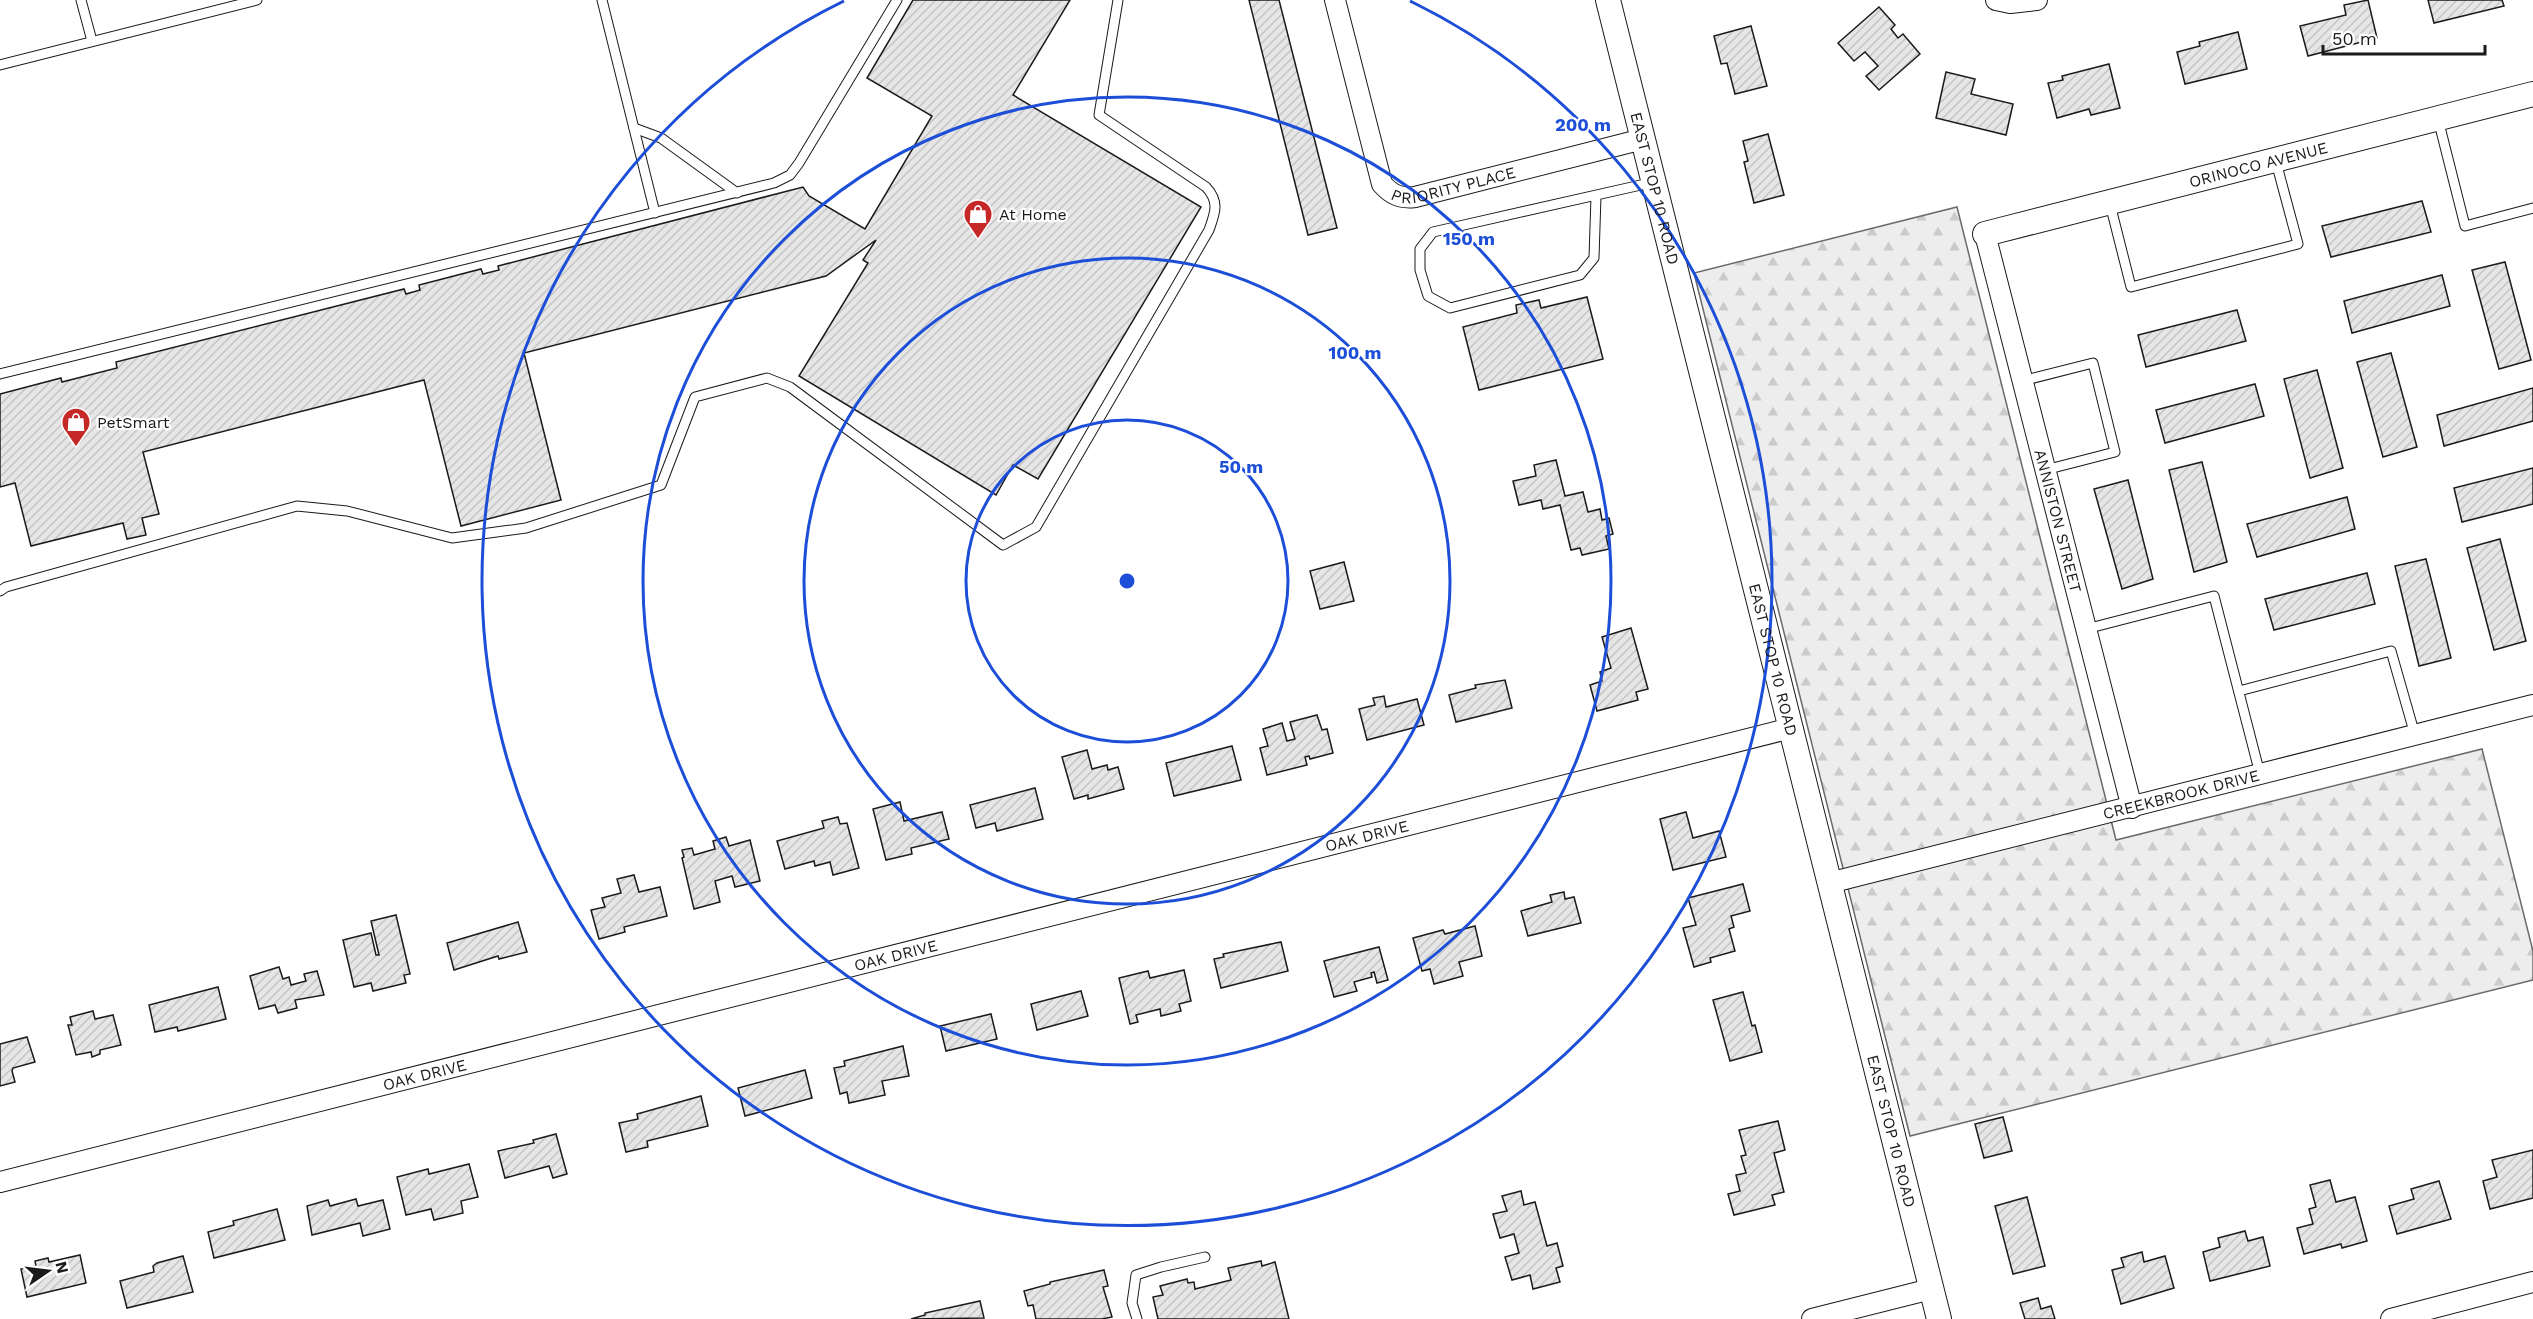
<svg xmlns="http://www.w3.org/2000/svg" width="2533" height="1319" font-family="'Work Sans',sans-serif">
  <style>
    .forest { fill: url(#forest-firs); stroke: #6a6a6a; stroke-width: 1.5 }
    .building { fill: url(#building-hatch); stroke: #1a1a1a; stroke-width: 1.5 }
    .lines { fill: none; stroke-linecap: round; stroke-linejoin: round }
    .service-casing { stroke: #1a1a1a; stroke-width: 11 }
    .minor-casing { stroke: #1a1a1a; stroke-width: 22 }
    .tertiary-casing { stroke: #1a1a1a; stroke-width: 26 }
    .service { stroke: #fff; stroke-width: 9 }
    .minor { stroke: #fff; stroke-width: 20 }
    .tertiary { stroke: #fff; stroke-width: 24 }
    .ring { fill: none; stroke: #1d4ed8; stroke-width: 3 }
    .labels { text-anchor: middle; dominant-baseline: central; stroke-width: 4.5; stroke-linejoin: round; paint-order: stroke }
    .street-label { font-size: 16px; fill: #1a1a1a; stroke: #fff }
    .poi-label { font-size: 16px; fill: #1a1a1a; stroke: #fff; text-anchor: start }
    .centre { fill: #1d4ed8; stroke: #fff; stroke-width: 3 }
    .ring-label { font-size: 18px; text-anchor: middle; font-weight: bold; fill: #1d4ed8; stroke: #fff; stroke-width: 4.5; stroke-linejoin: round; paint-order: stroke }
  </style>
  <defs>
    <pattern id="forest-firs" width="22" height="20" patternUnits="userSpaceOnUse" patternTransform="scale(1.5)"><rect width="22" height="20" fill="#ededed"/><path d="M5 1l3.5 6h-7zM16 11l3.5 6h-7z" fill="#cbcbcb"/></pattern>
    <pattern id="building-hatch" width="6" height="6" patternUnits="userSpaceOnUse" patternTransform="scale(1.5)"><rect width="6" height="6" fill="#e6e6e6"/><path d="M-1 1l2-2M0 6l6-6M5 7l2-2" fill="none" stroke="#c5c5c5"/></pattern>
  </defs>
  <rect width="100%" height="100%" fill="#fff"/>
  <path class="forest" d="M1957,207L2116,840L2482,749L2533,951V980L1910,1136L1694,273Z"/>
  <g class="building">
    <path d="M913,0H1070L1013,95L1201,207L1038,479L1013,465L996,495L799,376L868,263L863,260L876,240L826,276L524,353L561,500L461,526L424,380L143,452L159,514L142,518L146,535L127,539L123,523L31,546L15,483L0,487V394L61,378L62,382L117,368L116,362L404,289L406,294L420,290L419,285L481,269L483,274L499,270L498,266L803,187L809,196L865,229L932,116L867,78Z"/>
    <path d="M1249,0H1279L1337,228L1308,235Z"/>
    <path d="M2368,0L2377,38L2308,56L2300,26L2346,15L2344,5Z"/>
    <path d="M2428,0H2502L2504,6L2434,23Z"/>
    <path d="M1879,7L1895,25L1891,29L1898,38L1903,34L1920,54L1879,90L1866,76L1878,66L1865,52L1854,61L1838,43Z"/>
    <path d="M1751,26L1767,86L1735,94L1727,63L1721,64L1714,36Z"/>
    <path d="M2238,32L2247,69L2185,84L2177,52L2200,46L2199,42Z"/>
    <path d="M2109,64L2120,108L2091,115L2089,109L2057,118L2048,83L2063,80L2062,76Z"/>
    <path d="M1946,72L1975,79L1971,94L2013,104L2006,135L1936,118Z"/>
    <path d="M1768,134L1784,195L1754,203L1744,162L1748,161L1743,141Z"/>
    <path d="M2422,201L2431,232L2331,257L2322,226Z"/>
    <path d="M2505,262L2531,360L2499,369L2472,270Z"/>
    <path d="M2442,275L2450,306L2352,333L2344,301Z"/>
    <path d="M1587,297L1603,359L1479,390L1463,327L1517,313L1516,305L1539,300L1541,308Z"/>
    <path d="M2237,310L2246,341L2146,367L2138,335Z"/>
    <path d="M2391,353L2417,447L2383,457L2357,362Z"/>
    <path d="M2317,370L2343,468L2310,478L2284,379Z"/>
    <path d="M2255,384L2264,416L2165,443L2156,410Z"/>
    <path d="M2533,388V421L2444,446L2437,415Z"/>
    <path d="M1556,460L1565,496L1583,492L1588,512L1600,509L1602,520L1609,518L1613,534L1606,536L1609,549L1582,555L1580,548L1571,550L1560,505L1543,509L1541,500L1519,505L1513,481L1536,476L1534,465Z"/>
    <path d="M2202,462L2227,562L2194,572L2169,470Z"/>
    <path d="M2533,468V504L2462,522L2454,488Z"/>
    <path d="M2128,480L2153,579L2122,589L2094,489Z"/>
    <path d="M2347,497L2355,529L2257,557L2247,524Z"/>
    <path d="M2500,539L2526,641L2494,650L2467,548Z"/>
    <path d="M2426,559L2451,658L2419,666L2395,566Z"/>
    <path d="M1344,562L1354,601L1320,609L1310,571Z"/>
    <path d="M2367,573L2375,604L2274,630L2265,599Z"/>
    <path d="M1631,628L1648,689L1636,692L1638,700L1597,711L1590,685L1602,681L1600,672L1611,668L1602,637Z"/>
    <path d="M1505,680L1512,708L1456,722L1449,695L1476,688L1475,685Z"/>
    <path d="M1384,696L1386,707L1417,699L1424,725L1367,740L1359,709L1375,705L1373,698Z"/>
    <path d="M1317,715L1322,730L1327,729L1333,753L1310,759L1309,756L1305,757L1307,765L1267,775L1260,748L1268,746L1263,729L1282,723L1287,741L1295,739L1290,722Z"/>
    <path d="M1232,746L1241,780L1174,796L1166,763Z"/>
    <path d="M1087,750L1092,769L1107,765L1108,770L1118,767L1124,789L1088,799V795L1074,799L1062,757Z"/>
    <path d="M1035,788L1043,819L997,831L995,823L976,828L970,805Z"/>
    <path d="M900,802L904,821L942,812L949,839L911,848L912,854L886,860L873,809Z"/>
    <path d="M1686,812L1693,838L1719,831L1726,857L1673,870L1660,819Z"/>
    <path d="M838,817L840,824L847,823L859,868L833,875L830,862L815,866L814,861L785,869L777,841L824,828L822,821Z"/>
    <path d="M726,837L729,846L750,840L760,881L735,887L732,876L715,881L720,902L694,909L682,858L684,857L682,850L692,848L694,855L715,849L713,841Z"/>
    <path d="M634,875L639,892L660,887L667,916L624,927L625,932L599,939L591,910L605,907L602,898L621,893L617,879Z"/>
    <path d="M1743,884L1750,911L1731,916L1734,927L1729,929L1735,951L1710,958L1711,962L1694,967L1683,928L1696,925L1688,898Z"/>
    <path d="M1564,892L1565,899L1574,897L1581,923L1528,936L1521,911L1552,902L1550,895Z"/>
    <path d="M396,915L410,974L404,975L406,983L373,991L371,983L354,987L343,940L371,933L376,955H379L371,921Z"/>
    <path d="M518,922L527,952L499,959L498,956L454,970L447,943Z"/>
    <path d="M1475,926L1482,956L1459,962L1463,976L1434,984L1430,969L1422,971L1413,938L1443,930L1445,934Z"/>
    <path d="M1281,942L1288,971L1221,988L1214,959L1224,957L1223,954Z"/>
    <path d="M1379,947L1388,980L1377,983L1374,972L1371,973L1372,977L1354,982L1357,991L1334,997L1324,961Z"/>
    <path d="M279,967L283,979L289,977L291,985L306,981L304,974L317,971L324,995L295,1000L297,1008L278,1013L275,1005L259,1009L250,976Z"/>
    <path d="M1184,970L1191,1001L1179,1004L1181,1011L1161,1016L1160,1009L1136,1015L1138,1022L1130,1024L1119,978L1148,971L1150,978Z"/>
    <path d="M218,987L226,1019L178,1031L177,1027L155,1032L149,1005Z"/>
    <path d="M1081,991L1088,1016L1037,1030L1031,1004Z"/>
    <path d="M1743,992L1752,1026L1755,1025L1762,1052L1730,1061L1713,1000Z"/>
    <path d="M93,1011L95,1019L113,1015L121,1045L100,1050V1054L92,1057L91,1052L76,1055L68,1025H72L70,1017Z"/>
    <path d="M991,1014L997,1039L946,1051L940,1026Z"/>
    <path d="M27,1037L35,1062L13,1068L12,1071L15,1082L0,1086V1044Z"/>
    <path d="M903,1046L909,1076L882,1081L885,1095L849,1103L847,1092L840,1094L834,1068L845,1066L844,1061Z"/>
    <path d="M805,1070L812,1098L745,1116L738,1088Z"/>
    <path d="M701,1096L708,1126L647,1141L648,1147L626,1152L619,1123L638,1119L637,1114Z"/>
    <path d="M2003,1117L2012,1151L1984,1158L1975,1124Z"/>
    <path d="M1778,1121L1785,1150L1774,1153L1784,1192L1772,1195L1775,1205L1734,1215L1728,1194L1740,1191L1736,1175L1746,1173L1741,1156L1746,1155L1739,1130Z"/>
    <path d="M556,1134L567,1174L553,1178L549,1166L505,1178L498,1151L534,1143L533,1140Z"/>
    <path d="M2533,1150V1198L2490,1209L2483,1181L2497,1177L2492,1160Z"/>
    <path d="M469,1164L478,1197L461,1201L463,1213L434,1220L431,1209L406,1215L397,1177L428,1169L429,1174Z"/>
    <path d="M2330,1180L2336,1202L2355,1197L2367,1241L2342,1248L2341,1244L2304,1254L2297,1228L2313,1224L2309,1209L2316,1207L2310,1185Z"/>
    <path d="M2439,1181L2451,1219L2397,1234L2389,1206L2414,1199L2411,1189Z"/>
    <path d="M1521,1191L1524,1205L1535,1202L1547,1246L1557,1243L1563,1266L1556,1268L1560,1282L1533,1289L1530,1275L1512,1280L1505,1257L1519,1253L1514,1234L1500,1238L1493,1214L1507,1211L1502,1196Z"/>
    <path d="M2027,1197L2045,1266L2013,1274L1995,1206Z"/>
    <path d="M356,1199L358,1206L383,1200L390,1229L363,1236L360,1223L312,1235L307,1206L328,1200L330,1206Z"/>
    <path d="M277,1209L285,1240L214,1258L208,1232L234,1225L233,1221Z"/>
    <path d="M2245,1231L2248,1241L2263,1237L2270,1266L2210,1281L2203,1252L2220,1247L2218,1238Z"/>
    <path d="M2142,1252L2144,1262L2165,1256L2174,1288L2121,1304L2112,1270L2124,1267L2121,1258Z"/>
    <path d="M80,1255L86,1283L27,1297L21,1269L36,1266L35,1261L48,1258L49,1262Z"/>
    <path d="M183,1256L193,1292L127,1308L120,1281L154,1272L153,1266L157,1263Z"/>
    <path d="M1261,1261L1262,1266L1275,1262L1289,1319H1158L1153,1297L1163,1295L1160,1286L1187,1279L1188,1283L1194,1282L1195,1289L1231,1280L1228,1268Z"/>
    <path d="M1104,1270L1108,1286L1103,1287L1112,1317L1102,1319H1036L1033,1305L1028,1306L1024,1291L1050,1284V1282Z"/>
    <path d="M2038,1298L2041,1309L2051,1306L2055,1319H2025L2020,1303Z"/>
    <path d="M980,1301L984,1318L911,1319L925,1315V1313Z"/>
  </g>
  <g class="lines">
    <g class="service-casing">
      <g id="service">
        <path d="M81,0L92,41"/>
        <path d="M602,0L655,213"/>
        <path d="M0,65L257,0"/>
        <path d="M2438,119L2465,226L2533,208"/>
        <path d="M634,128L661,138L737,193"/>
        <path d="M1596,196L1594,258L1580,275L1450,308L1428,296L1420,270V249L1433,232L1654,182"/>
        <path d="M2110,204L2131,287L2298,244L2276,162"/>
        <path d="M0,374L774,183L790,175L799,163L897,0"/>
        <path d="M2022,381L2093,363L2115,452L2045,470"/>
        <path d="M0,591L6,587L297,506L347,511L452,538L526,528L661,485L695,397L767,378L790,387L1003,545L1036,527L1209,230C1215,213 1220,202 1206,187L1099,115L1118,0"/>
        <path d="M2086,629L2214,596L2260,774"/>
        <path d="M2239,691L2391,651L2415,735"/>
        <path d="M1137,1319L1132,1303L1136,1275L1161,1267L1205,1257"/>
      </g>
    </g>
    <g class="minor-casing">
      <g id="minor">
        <path id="s1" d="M1335,0L1382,184C1391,194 1400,199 1415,197L1643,139"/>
        <path d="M1996,0L2010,3L2037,0"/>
        <path id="s2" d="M1985,234L2132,808"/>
        <path id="s3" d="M1829,883L2533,705"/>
        <path id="s4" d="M0,1182L1791,728"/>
        <path d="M1812,1319L1931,1289"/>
        <path d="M2391,1319L2533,1282"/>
      </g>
    </g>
    <g class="tertiary-casing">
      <g id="tertiary">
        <path id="s5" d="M1608,0L1939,1319"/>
        <path id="s6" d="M1985,234L2533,94"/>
      </g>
    </g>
    <use href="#service" class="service"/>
    <use href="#minor" class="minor"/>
    <use href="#tertiary" class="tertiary"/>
  </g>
  <g class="ring">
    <circle cx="1127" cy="581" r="161"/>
    <circle cx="1127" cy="581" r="323"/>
    <circle cx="1127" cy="581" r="484"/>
    <path d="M1410 1A645 645 0 1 1 844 1"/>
  </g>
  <defs>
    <g id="shop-pin" transform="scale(1.5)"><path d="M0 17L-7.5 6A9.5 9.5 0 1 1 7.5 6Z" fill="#c62828" stroke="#fff"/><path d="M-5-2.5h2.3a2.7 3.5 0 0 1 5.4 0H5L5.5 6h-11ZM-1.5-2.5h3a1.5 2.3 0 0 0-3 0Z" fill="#fff"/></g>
  </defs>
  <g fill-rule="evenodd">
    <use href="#shop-pin" x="978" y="214"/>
    <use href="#shop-pin" x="76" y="422"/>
  </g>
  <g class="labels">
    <g class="street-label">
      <text stroke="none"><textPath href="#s6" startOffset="282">ORINOCO AVENUE</textPath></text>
      <text stroke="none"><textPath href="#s1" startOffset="267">PRIORITY PLACE</textPath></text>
      <text stroke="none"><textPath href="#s5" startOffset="194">EAST STOP 10 ROAD</textPath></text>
      <text stroke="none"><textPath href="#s2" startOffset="296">ANNISTON STREET</textPath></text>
      <text stroke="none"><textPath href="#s5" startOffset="680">EAST STOP 10 ROAD</textPath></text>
      <text stroke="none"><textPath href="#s3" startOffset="363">CREEKBROOK DRIVE</textPath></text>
      <text stroke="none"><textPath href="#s4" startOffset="1410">OAK DRIVE</textPath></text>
      <text stroke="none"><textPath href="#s4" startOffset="924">OAK DRIVE</textPath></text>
      <text stroke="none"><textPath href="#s4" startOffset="438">OAK DRIVE</textPath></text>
      <text stroke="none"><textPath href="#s5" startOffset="1166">EAST STOP 10 ROAD</textPath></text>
    </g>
    <g class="poi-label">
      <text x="999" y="214">At Home</text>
      <text x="97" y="422">PetSmart</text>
    </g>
  </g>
  <circle cx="1127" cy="581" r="9" class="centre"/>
  <g class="ring-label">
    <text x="1583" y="131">200 m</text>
    <text x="1469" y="245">150 m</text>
    <text x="1355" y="359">100 m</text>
    <text x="1241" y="473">50 m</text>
  </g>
  <g transform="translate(48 1271) rotate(76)" stroke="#ffffff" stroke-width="4.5" paint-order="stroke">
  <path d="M0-4.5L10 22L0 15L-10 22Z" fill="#1a1a1a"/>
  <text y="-9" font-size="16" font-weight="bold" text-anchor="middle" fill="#1a1a1a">N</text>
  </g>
  <path d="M2323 45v9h162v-9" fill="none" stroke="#1a1a1a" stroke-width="3"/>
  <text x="2332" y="45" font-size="18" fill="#1a1a1a" stroke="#ffffff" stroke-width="4.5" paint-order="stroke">50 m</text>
</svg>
